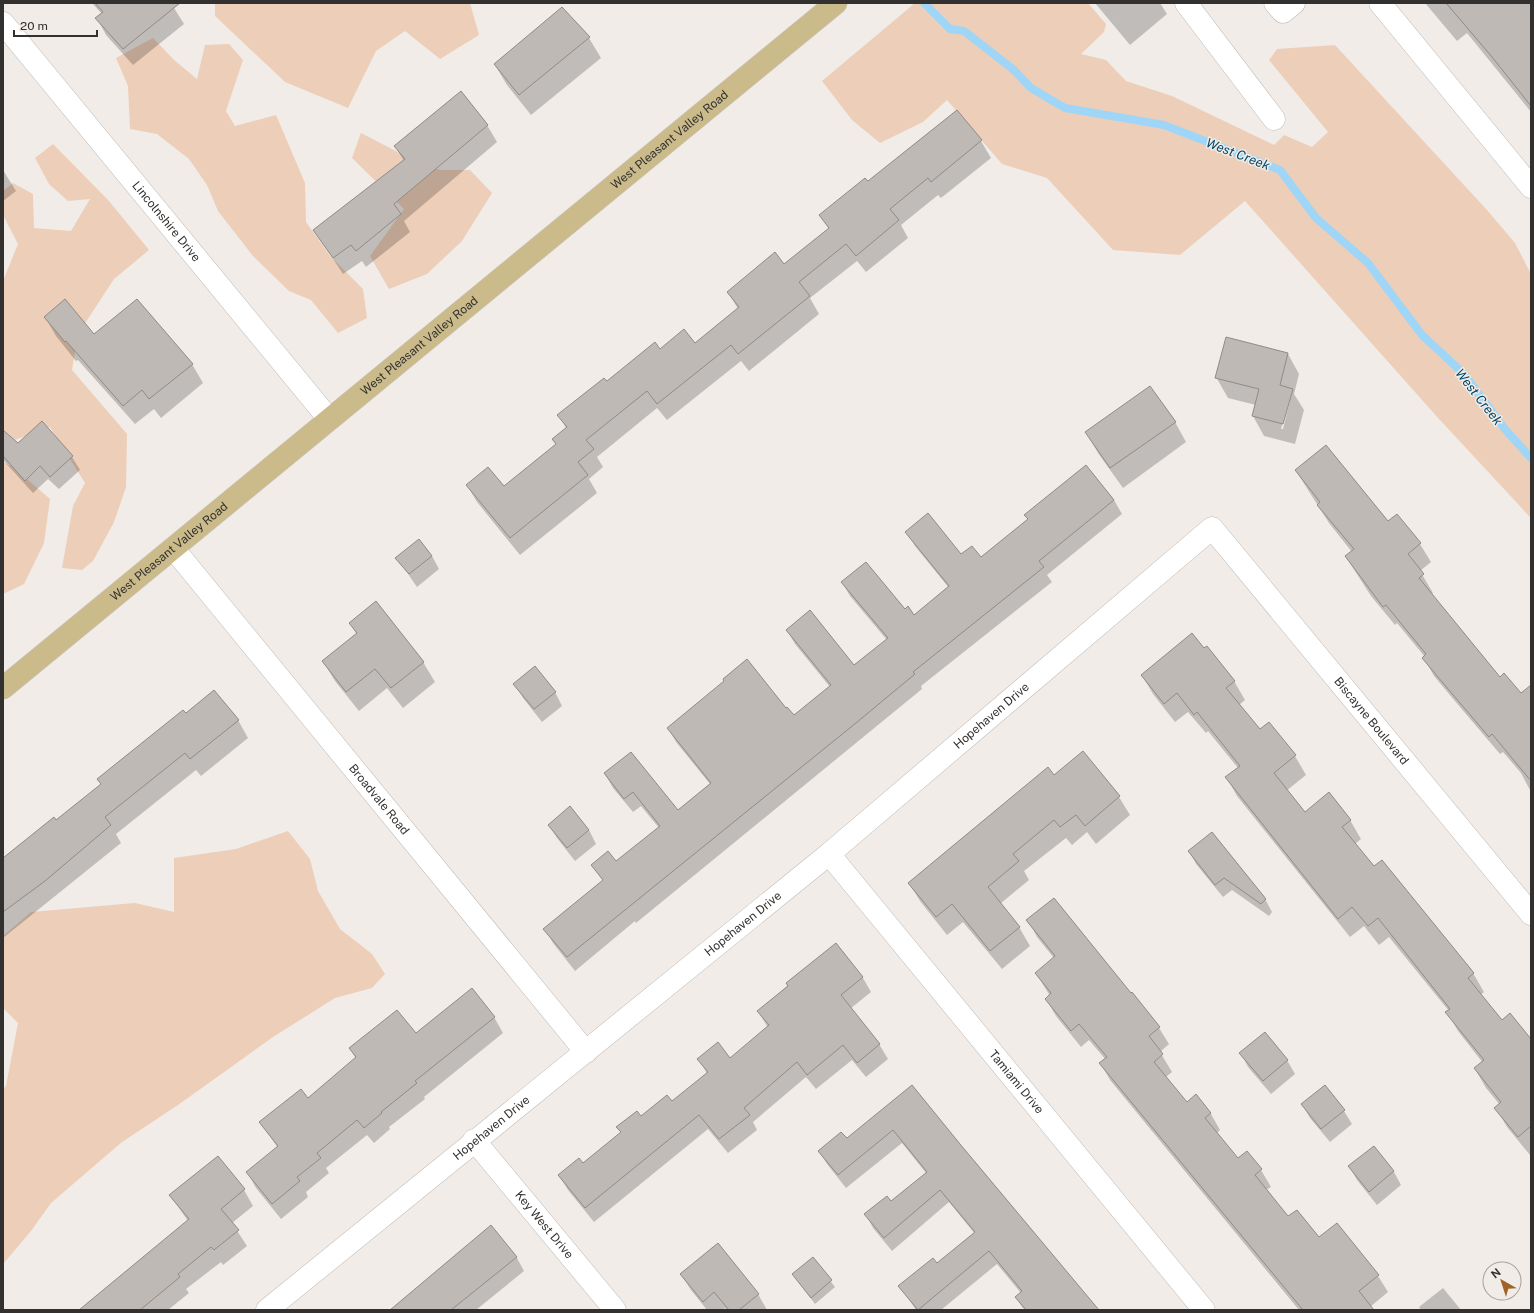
<svg xmlns="http://www.w3.org/2000/svg" width="1534" height="1313" font-family="'Public Sans',sans-serif">
  <style>
    .green { fill: #edceb8 }
    .shadow { fill: #0003; fill-rule: evenodd }
    .lines { fill: none; stroke-linecap: round; stroke-linejoin: round }
    .stream { stroke: #9fd6f7; stroke-width: 8 }
    .building { fill: #beb9b5; stroke: #908b88 }
    .minor-casing { stroke: #c0bbb7; stroke-width: 23 }
    .major-casing { stroke: #cac9c9; stroke-width: 23 }
    .minor { stroke: #fff; stroke-width: 22 }
    .major { stroke: #cbbb8b; stroke-width: 22 }
    .labels { text-anchor: middle; dominant-baseline: central; stroke-width: 3; stroke-linejoin: round; paint-order: stroke }
    .street-label { font-size: 12px; fill: #33312f; stroke: #f1ece8 }
    .water-label { font-size: 13px; font-style: italic; fill: #004767; stroke: #f1ece8 }
  </style>
  <rect width="100%" height="100%" fill="#f1ece8"/>
  <g class="green">
    <path d="M215,3H470L479,35L440,59L405,31L376,51L348,108L285,82L215,16Z"/>
    <path d="M915,3H1088L1106,24L1104,32L1081,54L1106,60L1126,81L1172,96L1274,145L1284,135L1312,147L1328,132L1269,60L1277,49L1335,45L1487,210L1515,243L1531,274V518L1439,419L1245,201L1180,255L1113,250L1047,178L1002,164L947,100L923,122L880,143L852,120L822,81Z"/>
    <path d="M153,38L174,60L197,79L205,45L229,44L243,60L226,111L235,126L276,115L305,183L306,222L331,257L363,289L367,318L338,333L311,300L289,291L253,256L218,211L207,185L189,159L157,134L130,129L128,86L116,58Z"/>
    <path d="M361,133L417,162L440,170H470L492,193L462,241L427,274L389,289L370,256L404,209L352,158Z"/>
    <path d="M53,144L109,201L149,250L114,279L78,334L72,370L127,434L126,487L114,522L93,561L82,570L62,568L73,506L85,483L50,427L12,441L3,438V281L18,244L3,215V191L13,183L33,194L34,228L71,231L90,199L68,201L49,184L35,158Z"/>
    <path d="M3,462L13,467L50,499L44,543L24,584L3,594Z"/>
    <path d="M288,831L310,859L318,891L340,929L372,954L385,974L372,988L335,998L273,1037L178,1105L122,1142L51,1203L31,1231L3,1264V1089L6,1086L18,1023L3,1008V936L31,912L135,903L174,912V858L236,849Z"/>
  </g>
  <g class="shadow">
    <path d="M92,3H171L184,24L133,65L106,35L97,18L102,14Z"/>
    <path d="M1095,3H1160L1167,14L1130,45Z"/>
    <path d="M1425,3H1531V112L1467,33L1457,41Z"/>
    <path d="M562,8L589,38L601,58L531,115L507,85L495,65Z"/>
    <path d="M957,111L981,141L991,158L941,198L938,195L901,225L908,238L866,272L857,261L810,298L819,314L749,371L741,361L667,420L657,408L597,457L603,467L589,479L597,493L520,555L477,502L467,485L503,487L556,445L553,439L566,428L559,415L606,383L660,350L695,344L738,309L728,292L784,265L829,229L820,215L868,183Z"/>
    <path d="M487,125L497,142L404,221L410,232L366,267L362,261L343,274L314,230L404,161L395,146Z"/>
    <path d="M3,170L16,191L3,201Z"/>
    <path d="M45,317L94,335L192,364L203,383L161,418L154,409L135,424L78,360L76,361L56,336Z"/>
    <path d="M1288,354L1299,374L1294,394L1304,410L1295,444L1264,436L1253,416L1256,405L1228,398L1216,377ZM1289,400L1290,401L1283,429H1281Z"/>
    <path d="M1175,422L1186,442L1123,488L1098,453L1086,432Z"/>
    <path d="M3,432L18,444L72,457L80,470L59,489L48,479L33,493L3,460Z"/>
    <path d="M1086,466L1114,500L1122,514L1047,575L1052,582L921,686L922,689L636,923L635,921L575,971L553,943L545,929L603,881L592,865L616,863L659,828L641,806L633,812L613,788L605,774L677,811L710,784L676,742L668,728L786,709L794,716L830,687L795,644L787,630L854,667L887,640L850,596L842,582L914,616L949,588L915,546L907,532L961,555L981,558L1028,520L1025,515Z"/>
    <path d="M1296,471L1388,522L1397,515L1420,544L1431,562L1420,571L1433,593L1431,594L1500,679L1521,695L1531,686V792L1521,773L1503,752L1500,754L1460,707L1434,676L1424,658L1425,657L1397,623L1395,625L1371,596L1346,557L1352,552L1329,523Z"/>
    <path d="M432,556L439,569L417,587L397,558Z"/>
    <path d="M350,623L423,662L435,682L403,708L387,688L359,711L335,681L323,661L357,635Z"/>
    <path d="M1204,649L1234,681L1245,700L1239,705L1260,731L1269,723L1295,756L1306,775L1286,791L1305,813L1350,820L1361,839L1355,844L1374,868L1473,973L1484,992L1480,995L1502,1021L1531,1040V1154L1530,1155L1507,1127L1496,1108L1500,1105L1486,1088L1475,1069L1483,1063L1458,1031L1447,1012L1449,1011L1389,937L1379,945L1364,926L1350,937L1237,796L1227,778L1238,768L1208,731L1206,733L1188,712L1175,722L1153,694L1142,675Z"/>
    <path d="M515,684L555,692L562,706L542,722L523,698Z"/>
    <path d="M186,714L238,720L248,738L201,776L196,770L116,834L121,843L3,938V859L56,822Z"/>
    <path d="M1082,753L1119,797L1130,815L1096,844L1087,832L1072,845L1066,838L1024,871L1029,880L1000,904L1019,927L1030,946L1002,969L963,922L947,935L920,901L909,883L1054,776Z"/>
    <path d="M549,825L589,830L596,844L575,861L557,838Z"/>
    <path d="M1189,851L1265,899L1272,912L1269,916L1232,890L1223,897L1196,864Z"/>
    <path d="M1028,920L1130,995L1132,994L1159,1028L1169,1044L1160,1052L1172,1072L1166,1077L1187,1103L1196,1096L1211,1114L1220,1130L1217,1133L1238,1159L1261,1170L1271,1187L1266,1190L1288,1218L1378,1276L1388,1292L1370,1307L1373,1310H1299L1110,1080L1101,1064L1106,1060L1089,1040L1081,1047L1056,1016L1046,999L1050,996L1036,973L1054,958L1037,937Z"/>
    <path d="M836,944L863,978L871,992L850,1009L879,1044L888,1059L866,1077L852,1060L816,1089L806,1077L753,1122L757,1130L728,1153L708,1129L594,1222L568,1190L559,1175L582,1165L621,1133L617,1127L672,1102L707,1074L699,1059H730L768,1028L758,1011Z"/>
    <path d="M494,1017L503,1033L424,1097L425,1099L389,1127L390,1129L374,1143L367,1135L326,1168L329,1173L306,1192L308,1197L281,1219L256,1188L247,1172L278,1148L260,1122L307,1099L356,1059L350,1048Z"/>
    <path d="M1241,1053L1287,1060L1295,1074L1271,1094L1248,1067Z"/>
    <path d="M1325,1086L1344,1111L1352,1124L1330,1142L1310,1118L1302,1104Z"/>
    <path d="M912,1087L1098,1310H1027L1023,1308L1024,1310L1016,1297L1021,1293L997,1264L941,1310H916L900,1286L937,1264L975,1234L949,1202L892,1251L873,1228L866,1214L891,1202L926,1173L902,1143L846,1188L827,1164L819,1151L846,1140Z"/>
    <path d="M1373,1147L1394,1172L1401,1185L1377,1205L1357,1180L1349,1166Z"/>
    <path d="M218,1157L244,1190L253,1206L232,1223L247,1246L223,1265L221,1262L186,1289L189,1293L168,1310H80L188,1221L170,1195Z"/>
    <path d="M491,1227L517,1258L524,1271L476,1310H392Z"/>
    <path d="M813,1258L835,1287L815,1304L793,1275Z"/>
    <path d="M681,1274L758,1294L767,1310H726L725,1308L722,1310H707L691,1290Z"/>
    <path d="M1443,1288L1461,1310H1421L1419,1307Z"/>
  </g>
  <g class="lines">
    <path class="stream" d="M925,4L950,29L964,31L1014,70L1031,88L1065,108L1164,125L1280,170L1316,218L1368,263L1422,335L1464,374L1504,428L1531,458"/>
  </g>
  <g class="building">
    <path d="M95,3H180L123,49L95,18L103,12Z"/>
    <path d="M1446,3H1531V106L1492,57Z"/>
    <path d="M562,7L590,37L519,95L494,64Z"/>
    <path d="M461,91L488,125L394,204L401,214L356,251L351,245L333,258L313,230L405,159L394,146Z"/>
    <path d="M957,110L982,140L931,182L928,178L890,209L899,220L856,256L846,244L799,282L810,296L738,354L731,345L657,404L647,391L586,440L594,449L578,462L588,475L510,538L466,485L488,467L504,486L556,444L552,439L567,427L557,415L604,378L607,381L655,342L660,349L684,329L695,343L739,307L727,292L775,252L784,264L829,228L819,215L865,178L868,181Z"/>
    <path d="M65,299L94,334L137,299L193,364L149,399L142,390L123,406L66,341L65,342L44,317Z"/>
    <path d="M1226,337L1288,353L1280,385L1293,389L1283,424L1252,416L1259,389L1215,378Z"/>
    <path d="M1150,386L1176,422L1110,468L1085,432Z"/>
    <path d="M42,421L73,456L50,477L40,466L25,481L3,456V430L18,443Z"/>
    <path d="M1326,445L1388,521L1397,514L1421,543L1408,554L1424,574L1419,578L1500,677L1504,673L1521,693L1531,685V781L1492,734L1489,737L1448,689L1422,658L1426,654L1386,605L1383,607L1345,556L1354,549L1317,505L1320,502L1295,470Z"/>
    <path d="M1086,465L1114,500L1039,561L1044,567L913,672L915,674L856,723L567,957L543,929L603,880L591,865L608,851L616,861L660,826L633,792L624,799L604,773L631,752L678,810L711,783L667,728L724,681L723,679L747,659L786,708L787,707L794,715L831,685L786,630L810,610L854,665L888,638L841,582L866,562L905,609L908,606L914,615L949,586L905,532L928,513L961,554L972,546L981,557L1028,519L1024,515Z"/>
    <path d="M419,539L432,556L409,574L395,558Z"/>
    <path d="M376,601L424,662L391,688L375,669L346,692L322,661L357,633L349,623Z"/>
    <path d="M1192,633L1204,648L1207,646L1235,681L1226,688L1260,729L1269,722L1296,755L1274,773L1305,812L1329,792L1351,820L1342,827L1374,866L1382,860L1474,973L1468,978L1502,1020L1510,1013L1531,1039V1126L1518,1137L1494,1108L1501,1102L1474,1068L1484,1060L1445,1012L1450,1009L1378,918L1368,926L1352,907L1338,919L1225,777L1240,766L1197,712L1194,715L1177,693L1164,704L1141,675Z"/>
    <path d="M535,666L556,692L534,709L513,684Z"/>
    <path d="M214,690L239,720L190,759L185,753L105,817L111,825L45,881L3,912V858L54,817L56,820L101,784L97,779L183,710L186,713Z"/>
    <path d="M1083,751L1120,796L1085,826L1076,815L1060,827L1054,820L1013,854L1019,861L988,887L1020,927L990,951L952,904L936,917L908,883L1048,767L1054,775Z"/>
    <path d="M570,806L589,830L567,848L548,825Z"/>
    <path d="M1212,832L1266,899L1261,904L1224,878L1215,885L1188,851Z"/>
    <path d="M1054,898L1131,993L1132,992L1160,1027L1149,1036L1163,1054L1154,1062L1187,1102L1196,1094L1211,1113L1205,1118L1238,1158L1247,1151L1262,1169L1255,1175L1288,1216L1297,1210L1319,1237L1337,1223L1379,1275L1359,1291L1374,1310H1303L1099,1063L1107,1057L1079,1024L1071,1031L1045,999L1051,993L1035,973L1055,956L1026,920Z"/>
    <path d="M836,943L863,977L841,995L880,1044L857,1063L843,1045L807,1075L797,1062L744,1108L750,1115L719,1139L699,1115L585,1208L558,1175L579,1158L583,1163L621,1132L616,1127L637,1111L641,1116L667,1095L672,1101L708,1072L697,1059L718,1042L730,1058L769,1025L757,1011L788,986L786,983Z"/>
    <path d="M472,988L495,1017L415,1081L417,1083L381,1112L382,1113L364,1128L357,1120L317,1153L321,1158L297,1177L300,1181L272,1204L246,1172L278,1146L259,1122L301,1089L308,1098L356,1057L349,1048L397,1010L416,1033Z"/>
    <path d="M1265,1032L1288,1060L1263,1081L1239,1053Z"/>
    <path d="M912,1085L960,1144L1099,1310H1026L1015,1297L1022,1291L989,1251L918,1310L898,1286L933,1258L937,1263L975,1232L940,1190L884,1238L864,1214L887,1196L891,1201L927,1172L893,1130L838,1175L818,1151L841,1132L847,1138Z"/>
    <path d="M1325,1085L1345,1110L1321,1129L1301,1104Z"/>
    <path d="M1374,1146L1394,1171L1369,1192L1348,1166Z"/>
    <path d="M218,1156L245,1189L221,1209L239,1230L214,1250L211,1247L178,1274L180,1277L140,1310H79L189,1219L169,1195Z"/>
    <path d="M491,1225L517,1257L451,1310H390Z"/>
    <path d="M718,1243L759,1294L739,1310H729L714,1292L703,1302L680,1274Z"/>
    <path d="M813,1257L832,1280L811,1298L792,1274Z"/>
  </g>
  <g class="lines">
    <g class="minor-casing">
      <g id="minor">
        <path d="M1186,3L1274,119"/>
        <path d="M1275,3L1283,12L1294,3"/>
        <path d="M1380,3L1531,187"/>
        <path id="s1" d="M3,23L329,419"/>
        <path id="s2" d="M173,548L586,1052"/>
        <path id="s3" d="M829,854L1204,1310"/>
        <path id="s4" d="M474,1140L615,1310"/>
        <path id="s5" d="M267,1310L829,854L1212,528L1531,914"/>
      </g>
    </g>
    <g class="major-casing">
      <g id="major">
        <path id="s6" d="M3,688L836,3"/>
      </g>
    </g>
    <use href="#minor" class="minor"/>
    <use href="#major" class="major"/>
  </g>
  <g class="labels">
    <g class="street-label">
      <text stroke="none"><textPath href="#s6" startOffset="863">West Pleasant Valley Road</textPath></text>
      <text stroke="none"><textPath href="#s1" startOffset="257">Lincolnshire Drive</textPath></text>
      <text stroke="none"><textPath href="#s6" startOffset="539">West Pleasant Valley Road</textPath></text>
      <text stroke="none"><textPath href="#s6" startOffset="215">West Pleasant Valley Road</textPath></text>
      <text stroke="none"><textPath href="#s5" startOffset="937">Hopehaven Drive</textPath></text>
      <text stroke="none"><textPath href="#s5" startOffset="1477">Biscayne Boulevard</textPath></text>
      <text stroke="none"><textPath href="#s2" startOffset="325">Broadvale Road</textPath></text>
      <text stroke="none"><textPath href="#s5" startOffset="613">Hopehaven Drive</textPath></text>
      <text stroke="none"><textPath href="#s3" startOffset="295">Tamiami Drive</textPath></text>
      <text stroke="none"><textPath href="#s5" startOffset="289">Hopehaven Drive</textPath></text>
      <text stroke="none"><textPath href="#s4" startOffset="110">Key West Drive</textPath></text>
    </g>
    <g class="water-label">
      <text transform="translate(1238 154) rotate(21)">West Creek</text>
      <text transform="translate(1479 397) rotate(52)">West Creek</text>
    </g>
  </g>
  <rect width="1534" height="1313" fill="none" stroke="#33312f" stroke-width="8"/>
  <g transform="translate(1502 1281) rotate(321)"><circle r="19" fill="#f1ece8" stroke="#a5a19e"/>
  <path d="M0-3L7 15L0 10L-7 15Z" fill="#a06526"/>
  <text y="-6" font-size="11" font-weight="bold" text-anchor="middle" fill="#33312f">N</text>
  </g>
  <path d="M14 30v6h83v-6" fill="none" stroke="#33312f" stroke-width="2"/>
  <text x="20" y="30" font-size="12" fill="#33312f" stroke="#f1ece8" stroke-width="3" paint-order="stroke">20 m</text>
</svg>
